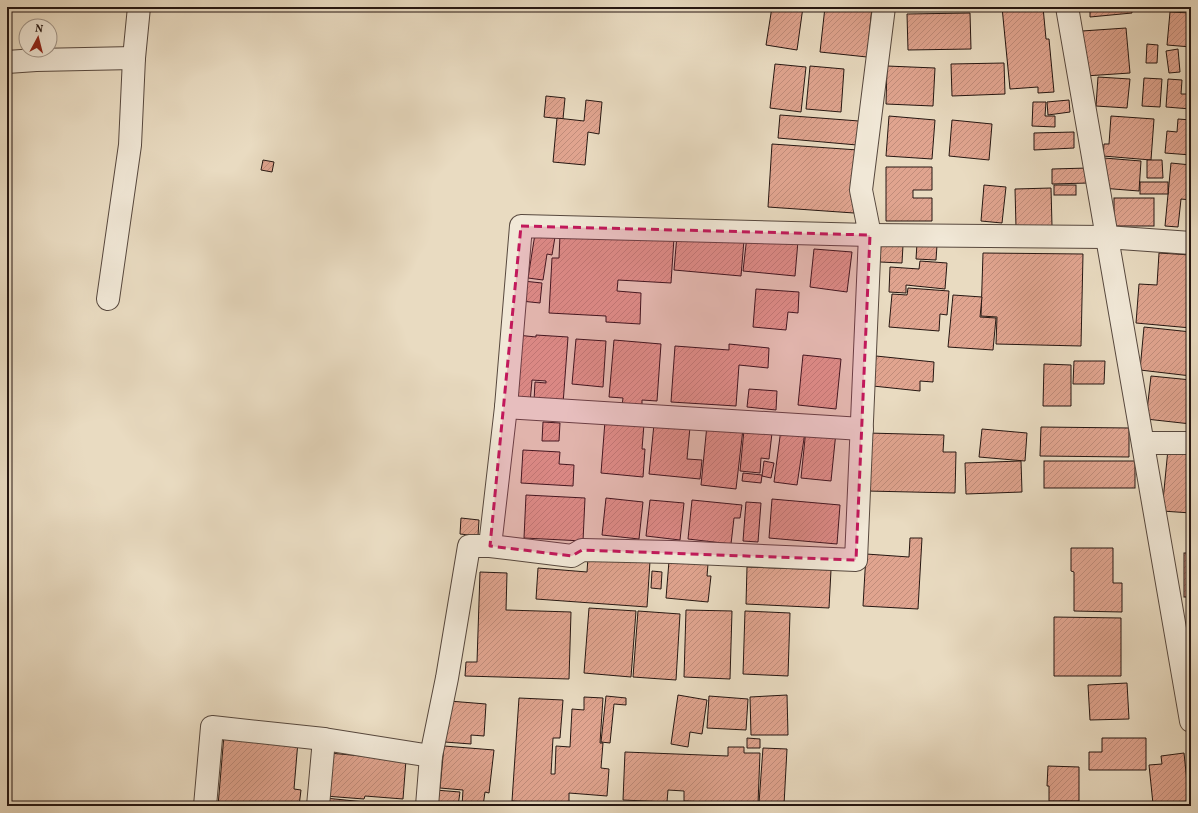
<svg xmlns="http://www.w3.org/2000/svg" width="1198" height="813" font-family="Vollkorn,serif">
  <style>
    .building { fill: url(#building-hatch); stroke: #261712 }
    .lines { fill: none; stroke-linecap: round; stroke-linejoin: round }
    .minor-casing { stroke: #57483e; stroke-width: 24 }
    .minor { stroke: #f1e8d7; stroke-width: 22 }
    .marked { fill: #c2185b; fill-opacity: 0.2; stroke: #c2185b; stroke-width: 3; stroke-dasharray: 8 5; stroke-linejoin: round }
  </style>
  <defs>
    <pattern id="building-hatch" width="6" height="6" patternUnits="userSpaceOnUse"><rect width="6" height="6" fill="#e0a48f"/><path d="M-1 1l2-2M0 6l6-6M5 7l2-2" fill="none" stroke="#c08c7a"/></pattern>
  </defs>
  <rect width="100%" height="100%" fill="#e9dbc1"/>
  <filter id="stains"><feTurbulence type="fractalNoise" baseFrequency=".005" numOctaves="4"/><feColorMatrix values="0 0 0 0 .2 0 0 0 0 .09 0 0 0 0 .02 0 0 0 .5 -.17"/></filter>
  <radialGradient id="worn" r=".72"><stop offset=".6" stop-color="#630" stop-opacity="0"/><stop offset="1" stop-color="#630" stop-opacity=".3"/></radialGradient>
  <g class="building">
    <path d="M772,7H803L797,50L766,45Z"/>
    <path d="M825,7H872L867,57L820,52Z"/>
    <path d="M1002,7H1043L1046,39H1049L1054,92L1038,93V87L1010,89Z"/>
    <path d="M1090,7H1131L1132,13L1090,17Z"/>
    <path d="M1170,12L1191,13V47L1167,45Z"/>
    <path d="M970,13L971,49L908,50L907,14Z"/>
    <path d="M1126,28L1130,73L1085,76L1082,31Z"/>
    <path d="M1147,44L1158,45L1157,63H1146Z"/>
    <path d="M1178,49L1180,72L1169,73L1166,51Z"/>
    <path d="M1004,63L1005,94L952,96L951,64Z"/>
    <path d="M775,64L806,67L801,112L770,108Z"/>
    <path d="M810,66L844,69L841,112L806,109Z"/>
    <path d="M887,66L935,68L933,106L886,104Z"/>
    <path d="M1098,77L1130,79L1127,108L1096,106Z"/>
    <path d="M1144,78L1162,79L1160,107L1142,106Z"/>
    <path d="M1168,79L1182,80L1181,94H1191V109L1166,107Z"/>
    <path d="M546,96L565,98L563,119L544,117Z"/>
    <path d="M586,100L602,102L599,134L588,132L585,165L553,162L557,118L584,121Z"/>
    <path d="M1069,100L1070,112L1048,115L1047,102Z"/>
    <path d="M1033,102H1046L1045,116H1055V127L1032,126Z"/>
    <path d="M780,115L859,121L857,145L778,138Z"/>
    <path d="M889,116L935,120L932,159L886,156Z"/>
    <path d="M1111,116L1154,119L1151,160L1103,156L1104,144H1109Z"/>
    <path d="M1178,119L1191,120V155L1165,153L1167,131L1177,132Z"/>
    <path d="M952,120L992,124L989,160L949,156Z"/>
    <path d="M1074,132V148L1034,150V133Z"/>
    <path d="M772,144L858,150L854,213L768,207Z"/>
    <path d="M1104,158L1141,161L1139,191L1101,188Z"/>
    <path d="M263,160L274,162L272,172L261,170Z"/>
    <path d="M1147,160H1162L1163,178H1147Z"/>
    <path d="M1171,163L1191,165V200L1181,199L1178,227L1165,226Z"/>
    <path d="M886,167H932V190H913V198H932V221H886Z"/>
    <path d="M1088,168V183L1052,184V169Z"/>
    <rect x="1140" y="182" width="28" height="12"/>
    <path d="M984,185L1006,187L1002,223L981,221Z"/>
    <rect x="1054" y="185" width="22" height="10"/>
    <path d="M1051,188L1052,226L1016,227L1015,189Z"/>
    <rect x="1114" y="198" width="40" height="28"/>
    <path d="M535,234L555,237L552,255L547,254L543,280L528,278Z"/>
    <path d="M560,235L674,238L671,283L618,280L617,291L641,293L640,324L606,322V316L549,313L552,258H559Z"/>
    <path d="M677,235L744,240L741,276L674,270Z"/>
    <path d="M747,236L798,241L795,276L743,271Z"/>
    <path d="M917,243L937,245L936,260L916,259Z"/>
    <path d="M881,244L903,245L902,263L880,262Z"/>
    <path d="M814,249L852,252L847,292L810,287Z"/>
    <path d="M983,253L1083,254L1081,346L996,344L997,317L981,316Z"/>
    <path d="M1159,253L1191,255V328L1136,323L1139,284L1157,285Z"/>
    <path d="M920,261L947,263L945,289L906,285V293L889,292L890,267L919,269Z"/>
    <path d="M523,281L542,283L540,303L521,301Z"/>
    <path d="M908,288L949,291L947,315L940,314L939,331L889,327L892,294L907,295Z"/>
    <path d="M756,289L799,292L798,313L788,312L786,330L753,327Z"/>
    <path d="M953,295L982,297L980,317L996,318L993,350L948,347Z"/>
    <path d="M1144,327L1191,332V376L1140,370Z"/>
    <path d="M517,335L536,337V335L568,337L563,404L534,401L535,382L546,383V381L532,380L530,403L511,402Z"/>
    <path d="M576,339L606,341L603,387L572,384Z"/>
    <path d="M614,340L661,344L657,401L642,400V408L622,406L623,398L609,397Z"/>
    <path d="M729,344L769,348L768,368L739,365L736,406L671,402L675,346L729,350Z"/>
    <path d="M803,355L841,359L836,409L798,405Z"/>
    <path d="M876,356L934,362L933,382L920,381V391L873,386Z"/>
    <path d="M1074,361H1105L1104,384H1073Z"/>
    <path d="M1044,364L1071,365V406H1043Z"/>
    <path d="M1151,376L1191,380V424L1146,419Z"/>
    <path d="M749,389L777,391L776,410L747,407Z"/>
    <path d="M605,421L644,424L642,449H645L643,477L601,473Z"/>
    <path d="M543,422L560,423L559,441H542Z"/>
    <path d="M654,424L690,427L687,459L702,460L700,479L649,474Z"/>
    <path d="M707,425L743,429L736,489L701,485Z"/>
    <path d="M1041,427L1129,428V457L1040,456Z"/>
    <path d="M781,429L805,432L797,485L774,482Z"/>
    <path d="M806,429L836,432L831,481L801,478Z"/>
    <path d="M982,429L1027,433L1025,461L979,457Z"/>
    <path d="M744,430L772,433L769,459L761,458L760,473L740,471Z"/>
    <path d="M868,433L944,435L943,452H956L955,493L867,491Z"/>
    <path d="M1168,449L1191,451V513L1162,511Z"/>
    <path d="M523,450L560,452L559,464L574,465L573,486L521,483Z"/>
    <path d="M764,461L774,463L771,478L762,476Z"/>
    <path d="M1021,461L1022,492L966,494L965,463Z"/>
    <rect x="1044" y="461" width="91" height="27"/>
    <path d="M743,473L762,475L761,483L742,481Z"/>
    <path d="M526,495L585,498L583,541L524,538Z"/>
    <path d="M606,498L643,502L639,539L602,535Z"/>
    <path d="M772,499L840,505L837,544L769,538Z"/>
    <path d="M650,500L684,503L680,540L646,536Z"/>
    <path d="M692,500L742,505L740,518H734L731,544L688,539Z"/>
    <path d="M746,502L761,503L758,542L743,541Z"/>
    <path d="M461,518L479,520L478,536L460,534Z"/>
    <path d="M910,538H922L918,609L863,606L866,554L909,557Z"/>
    <path d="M1071,548H1113V583H1122V612L1074,611V572L1071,571Z"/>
    <rect x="1184" y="553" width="7" height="44"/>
    <path d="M588,557L650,561L647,607L536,599L538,568L587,572Z"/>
    <path d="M669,561L708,564L707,576H711L708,602L666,598Z"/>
    <path d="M747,567L831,570L829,608L746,604Z"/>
    <path d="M652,571L662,572L661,589L651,588Z"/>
    <path d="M480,572L507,573L506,610L571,612L569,679L465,676L466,662H477Z"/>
    <path d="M589,608L636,611L631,677L584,673Z"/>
    <path d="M686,610L732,611L730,679L684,677Z"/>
    <path d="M638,611L680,614L676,680L633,677Z"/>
    <path d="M745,611L790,613L788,676L743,674Z"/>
    <path d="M1054,617L1121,618V676H1054Z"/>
    <path d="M1127,683L1129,719L1090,720L1088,685Z"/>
    <path d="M678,695L707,700L702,734L690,732L688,747L671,744Z"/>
    <path d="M787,695L788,735H751L750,697Z"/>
    <path d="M606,696L626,698V705L614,704L610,743L601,742Z"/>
    <path d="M709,696L748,699L746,730L707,728Z"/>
    <path d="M584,697L603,698L600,743H603L601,768L609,769L607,796L569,793V804L512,801L519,698L563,700L560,738H553L551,774H555L556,746L570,747L572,709L584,710Z"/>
    <path d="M449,701L486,704L484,736L471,735V744L445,742Z"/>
    <path d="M224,735L298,741L294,789L301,790L299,806H218Z"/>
    <path d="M747,738L760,739V748H747Z"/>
    <path d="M1102,738H1146V770H1089V752H1102Z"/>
    <path d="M444,746L494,750L489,793L485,792L483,806H462L463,790L440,788Z"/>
    <path d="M728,747H744V753H760L758,804L684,801V791L668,790L667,802L623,800L625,752L728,756Z"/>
    <path d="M763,748L787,749L784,805L759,803Z"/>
    <path d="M329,753L406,760L403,799L365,796L364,799L325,796Z"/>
    <path d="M1184,753L1189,801L1153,804L1149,765L1162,764L1161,756Z"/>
    <path d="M1048,766L1079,767V801H1049V786H1047Z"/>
    <path d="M435,790L460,792L458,806H434Z"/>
    <path d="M325,798L365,802L364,806H324Z"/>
    <path d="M372,804L392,806H371Z"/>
  </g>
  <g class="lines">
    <g class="minor-casing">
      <g id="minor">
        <path d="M1067,7L1191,721"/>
        <path d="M7,62L36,60L134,58"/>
        <path d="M108,299L130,145L134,58L139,7"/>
        <path d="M506,407L862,429"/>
        <path d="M1143,443H1191"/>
        <path d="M490,546L572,556L582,550L672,552L856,560L870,235L1106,237L1191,243"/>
        <path d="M205,806L212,727L324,739L431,756"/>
        <path d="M318,806L324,739"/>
        <path d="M427,806L431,756L447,678L469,546H490L506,407L521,226L870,235L861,190L884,7"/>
      </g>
    </g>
    <use href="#minor" class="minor"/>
  </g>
  <path class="marked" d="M521,226L870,235L856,560L582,550L572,556L490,546Z"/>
  <rect width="1198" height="813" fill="none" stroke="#e9dbc1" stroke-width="24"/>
  <rect x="8" y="8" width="1182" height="797" fill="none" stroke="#261712" stroke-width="2"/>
  <rect x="12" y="12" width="1174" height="789" fill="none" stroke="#261712"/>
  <g transform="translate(38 38) rotate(7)"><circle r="19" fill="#f1e8d7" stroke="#a09488"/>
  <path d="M0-3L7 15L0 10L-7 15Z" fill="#8f2418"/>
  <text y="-6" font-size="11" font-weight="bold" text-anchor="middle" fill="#261712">N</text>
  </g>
  <rect width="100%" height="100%" filter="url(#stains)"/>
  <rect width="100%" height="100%" fill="url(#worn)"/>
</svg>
